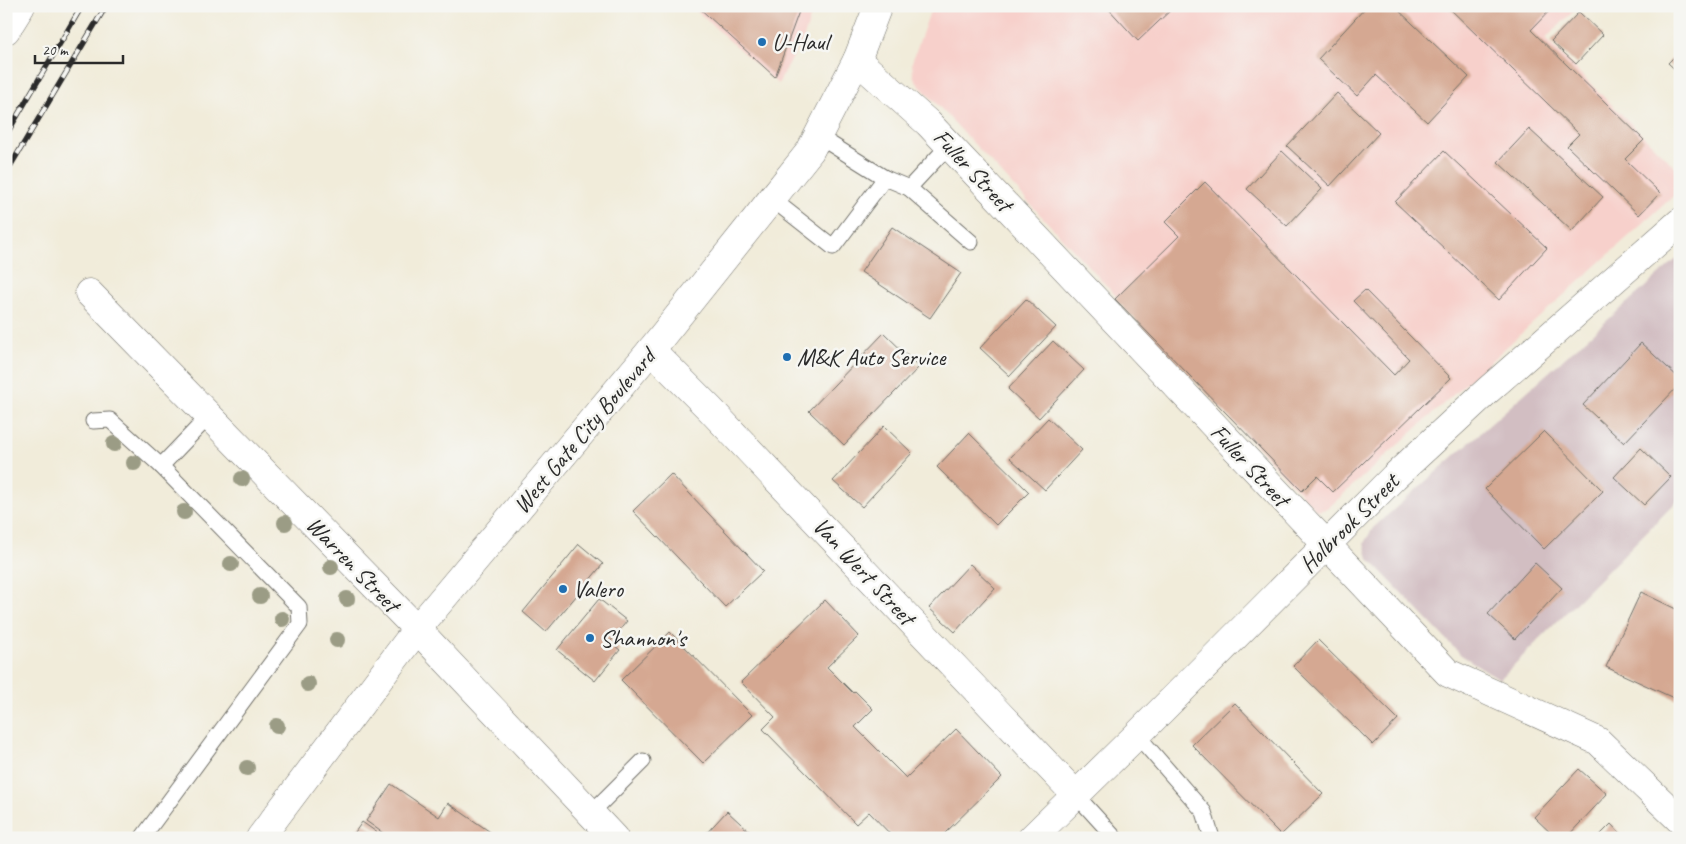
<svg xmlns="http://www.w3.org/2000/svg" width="1686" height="844" font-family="Caveat,sans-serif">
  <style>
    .built { fill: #f7d0cb }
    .industrial { fill: #d2bec2 }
    .building { fill: #d5a892 }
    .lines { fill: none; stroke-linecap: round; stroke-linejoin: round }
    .lane-casing { stroke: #706f68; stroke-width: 17 }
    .street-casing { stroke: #706f68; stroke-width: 29 }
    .primary-casing { stroke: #706f68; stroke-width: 29 }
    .lane { stroke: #fff; stroke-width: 15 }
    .street { stroke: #fff; stroke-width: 28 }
    .primary { stroke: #fff; stroke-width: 28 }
    .rail-casing { stroke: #2b2b2b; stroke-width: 5.5 }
    .rail { stroke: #f6f6f2; stroke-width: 4; stroke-dasharray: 11; stroke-linecap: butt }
    .tree { fill: #9b9c85 }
    .poi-dot { fill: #1f6fb2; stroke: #f6f6f2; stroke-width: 2 }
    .labels { text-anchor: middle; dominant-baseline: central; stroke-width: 5; stroke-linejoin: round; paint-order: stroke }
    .poi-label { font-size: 24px; fill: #2b2b2b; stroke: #f6f6f2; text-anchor: start }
    .street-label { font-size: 24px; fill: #2b2b2b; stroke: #f6f6f2 }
  </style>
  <rect width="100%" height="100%" fill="#f6f6f2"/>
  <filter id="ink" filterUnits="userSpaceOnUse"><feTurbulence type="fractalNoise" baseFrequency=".02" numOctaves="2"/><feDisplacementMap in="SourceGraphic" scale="10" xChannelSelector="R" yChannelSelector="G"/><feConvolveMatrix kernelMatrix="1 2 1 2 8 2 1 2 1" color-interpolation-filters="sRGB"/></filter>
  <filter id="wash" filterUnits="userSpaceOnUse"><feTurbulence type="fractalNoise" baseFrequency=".0096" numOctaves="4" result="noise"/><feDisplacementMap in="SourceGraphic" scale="20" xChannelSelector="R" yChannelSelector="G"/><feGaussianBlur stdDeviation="1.12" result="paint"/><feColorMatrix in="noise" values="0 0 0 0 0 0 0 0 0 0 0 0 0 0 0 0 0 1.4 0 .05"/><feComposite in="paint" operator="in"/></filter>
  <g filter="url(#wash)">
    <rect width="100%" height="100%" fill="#f1ecda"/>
    <g class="built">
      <path d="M691,6H814L804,37L778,84Z"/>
      <path d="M932,6H1579L1545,39L1680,172V190L1327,509L1317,511L917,83L913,75L912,62Z"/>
    </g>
    <path class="industrial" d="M1680,256V498L1500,679L1461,655L1368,558L1364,543L1373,528Z"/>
    <g id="blocks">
      <g class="building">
        <path d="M697,6H801L775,77Z"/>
        <path d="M1106,6H1175L1138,41Z"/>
        <path d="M1367,6H1394L1469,77L1427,122L1376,75L1357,96L1318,59Z"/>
        <path d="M1447,6H1554L1531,30L1644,140L1625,159L1660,193L1639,215L1567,146L1579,134Z"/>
        <path d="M1579,12L1603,35L1576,64L1551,41Z"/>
        <path d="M1680,51V74L1668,63Z"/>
        <path d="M1337,93L1379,133L1330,186L1287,146Z"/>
        <path d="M1529,129L1603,197L1572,231L1498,162Z"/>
        <path d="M1282,151L1322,189L1287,226L1247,189Z"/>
        <path d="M1444,151L1547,248L1499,300L1395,202Z"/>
        <path d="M1205,182L1394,375L1409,359L1353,301L1365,290L1451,378L1333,492L1317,476L1302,491L1115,299L1179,236L1165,222Z"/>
        <path d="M892,227L961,273L930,318L861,272Z"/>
        <path d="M1026,299L1056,327L1010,376L980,348Z"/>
        <path d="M884,333L919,367L844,445L809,411Z"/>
        <path d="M1053,341L1084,370L1039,418L1008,389Z"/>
        <path d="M1641,343L1680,379V384L1624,443L1583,405Z"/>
        <path d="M1048,418L1082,450L1045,490L1010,458Z"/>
        <path d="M884,426L912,453L862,507L833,481Z"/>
        <path d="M1544,431L1603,491L1544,549L1485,489Z"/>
        <path d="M969,433L1029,492L996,525L937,467Z"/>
        <path d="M1641,448L1671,477L1644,505L1614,477Z"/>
        <path d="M671,474L763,571L725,607L633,511Z"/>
        <path d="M579,544L603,564L546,632L523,612Z"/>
        <path d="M1535,563L1562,588L1515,639L1488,614Z"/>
        <path d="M970,564L995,588L955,632L929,608Z"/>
        <path d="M1641,592L1680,611V701L1606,667Z"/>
        <path d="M599,599L627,621L610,642L620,650L595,681L557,650Z"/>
        <path d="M825,600L859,636L827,667L853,693L855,691L873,709L855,727L906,778L956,729L1002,777L940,838H894L869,812L856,824L763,729L775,717L741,682Z"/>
        <path d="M670,632L752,715L703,763L621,680Z"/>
        <path d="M1318,640L1398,719L1373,745L1293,666Z"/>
        <path d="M1235,703L1323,794L1281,835L1192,745Z"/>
        <path d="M1579,769L1607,794L1566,838H1556L1534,817Z"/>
        <path d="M391,784L439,817L448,803L499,838H390L366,821Z"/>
        <path d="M727,811L754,836L752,838H702Z"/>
        <path d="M362,822L385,838H351Z"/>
        <path d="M1611,824L1624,838H1597Z"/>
      </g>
    </g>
  </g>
  <g filter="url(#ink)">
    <use href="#blocks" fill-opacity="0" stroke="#706f68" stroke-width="1"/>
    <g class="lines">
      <g class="lane-casing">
        <g id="lane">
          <path d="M818,136L885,178"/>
          <path d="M909,188L971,242"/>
          <path d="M772,199L833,247L885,178L909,188L949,145"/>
          <path d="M93,421L110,420L161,466L299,607L300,624L142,838"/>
          <path d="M161,466L209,416"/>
          <path d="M1137,735L1204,812L1212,838"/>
          <path d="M1075,794L1115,838"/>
          <path d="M591,813L643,761"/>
        </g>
      </g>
      <g class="street-casing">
        <g id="street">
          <path d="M6,30L21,6"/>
          <path d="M857,60L928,123L1448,673L1598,741L1680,820"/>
          <path d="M89,293L417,629L614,838"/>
          <path d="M651,350L710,409L1075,794"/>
          <path d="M1032,838L1137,735L1394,477L1487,391L1680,222"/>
        </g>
      </g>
      <g class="primary-casing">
        <path id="primary" d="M260,838L417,629L651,350L810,151L857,60L878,6"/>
      </g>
      <use href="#lane" class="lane"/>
      <use href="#street" class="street"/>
      <use href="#primary" class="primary"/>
      <g class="rail-casing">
        <g id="rail">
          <path d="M6,135L82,6"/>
          <path d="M6,173L106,6"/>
        </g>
      </g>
      <use href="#rail" class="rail"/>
    </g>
    <g class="tree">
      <circle cx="114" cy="444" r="8"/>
      <circle cx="134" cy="463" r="8"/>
      <circle cx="242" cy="479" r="8"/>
      <circle cx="184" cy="512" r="8"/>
      <circle cx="285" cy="523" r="8"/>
      <circle cx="231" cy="564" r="8"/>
      <circle cx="331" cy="567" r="8"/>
      <circle cx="260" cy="596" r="8"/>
      <circle cx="347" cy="599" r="8"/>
      <circle cx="282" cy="619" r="8"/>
      <circle cx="337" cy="640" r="8"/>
      <circle cx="308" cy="684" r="8"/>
      <circle cx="277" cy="726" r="8"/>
      <circle cx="247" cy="768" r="8"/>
    </g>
  </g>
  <g class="poi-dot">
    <circle cx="762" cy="42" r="5"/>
    <circle cx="787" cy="357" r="5"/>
    <circle cx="563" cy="589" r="5"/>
    <circle cx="590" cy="638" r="5"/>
  </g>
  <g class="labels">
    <g class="poi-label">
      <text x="772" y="42">U-Haul</text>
      <text x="797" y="357">M&amp;K Auto Service</text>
      <text x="573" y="589">Valero</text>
      <text x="600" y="638">Shannon's</text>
    </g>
    <g class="street-label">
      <text transform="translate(973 170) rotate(47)">Fuller Street</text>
      <text transform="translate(584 431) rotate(-50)">West Gate City Boulevard</text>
      <text transform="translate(1250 465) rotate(47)">Fuller Street</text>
      <text transform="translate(1349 523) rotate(-45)">Holbrook Street</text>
      <text transform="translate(353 564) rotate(46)">Warren Street</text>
      <text transform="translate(864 571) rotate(47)">Van Wert Street</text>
    </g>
  </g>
  <rect width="1686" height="844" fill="none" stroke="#f6f6f2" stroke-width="25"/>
  <path d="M35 55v8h88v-8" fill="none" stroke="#2b2b2b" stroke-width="2.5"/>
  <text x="42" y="55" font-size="15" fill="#2b2b2b" stroke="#f6f6f2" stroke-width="4" paint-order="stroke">20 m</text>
</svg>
